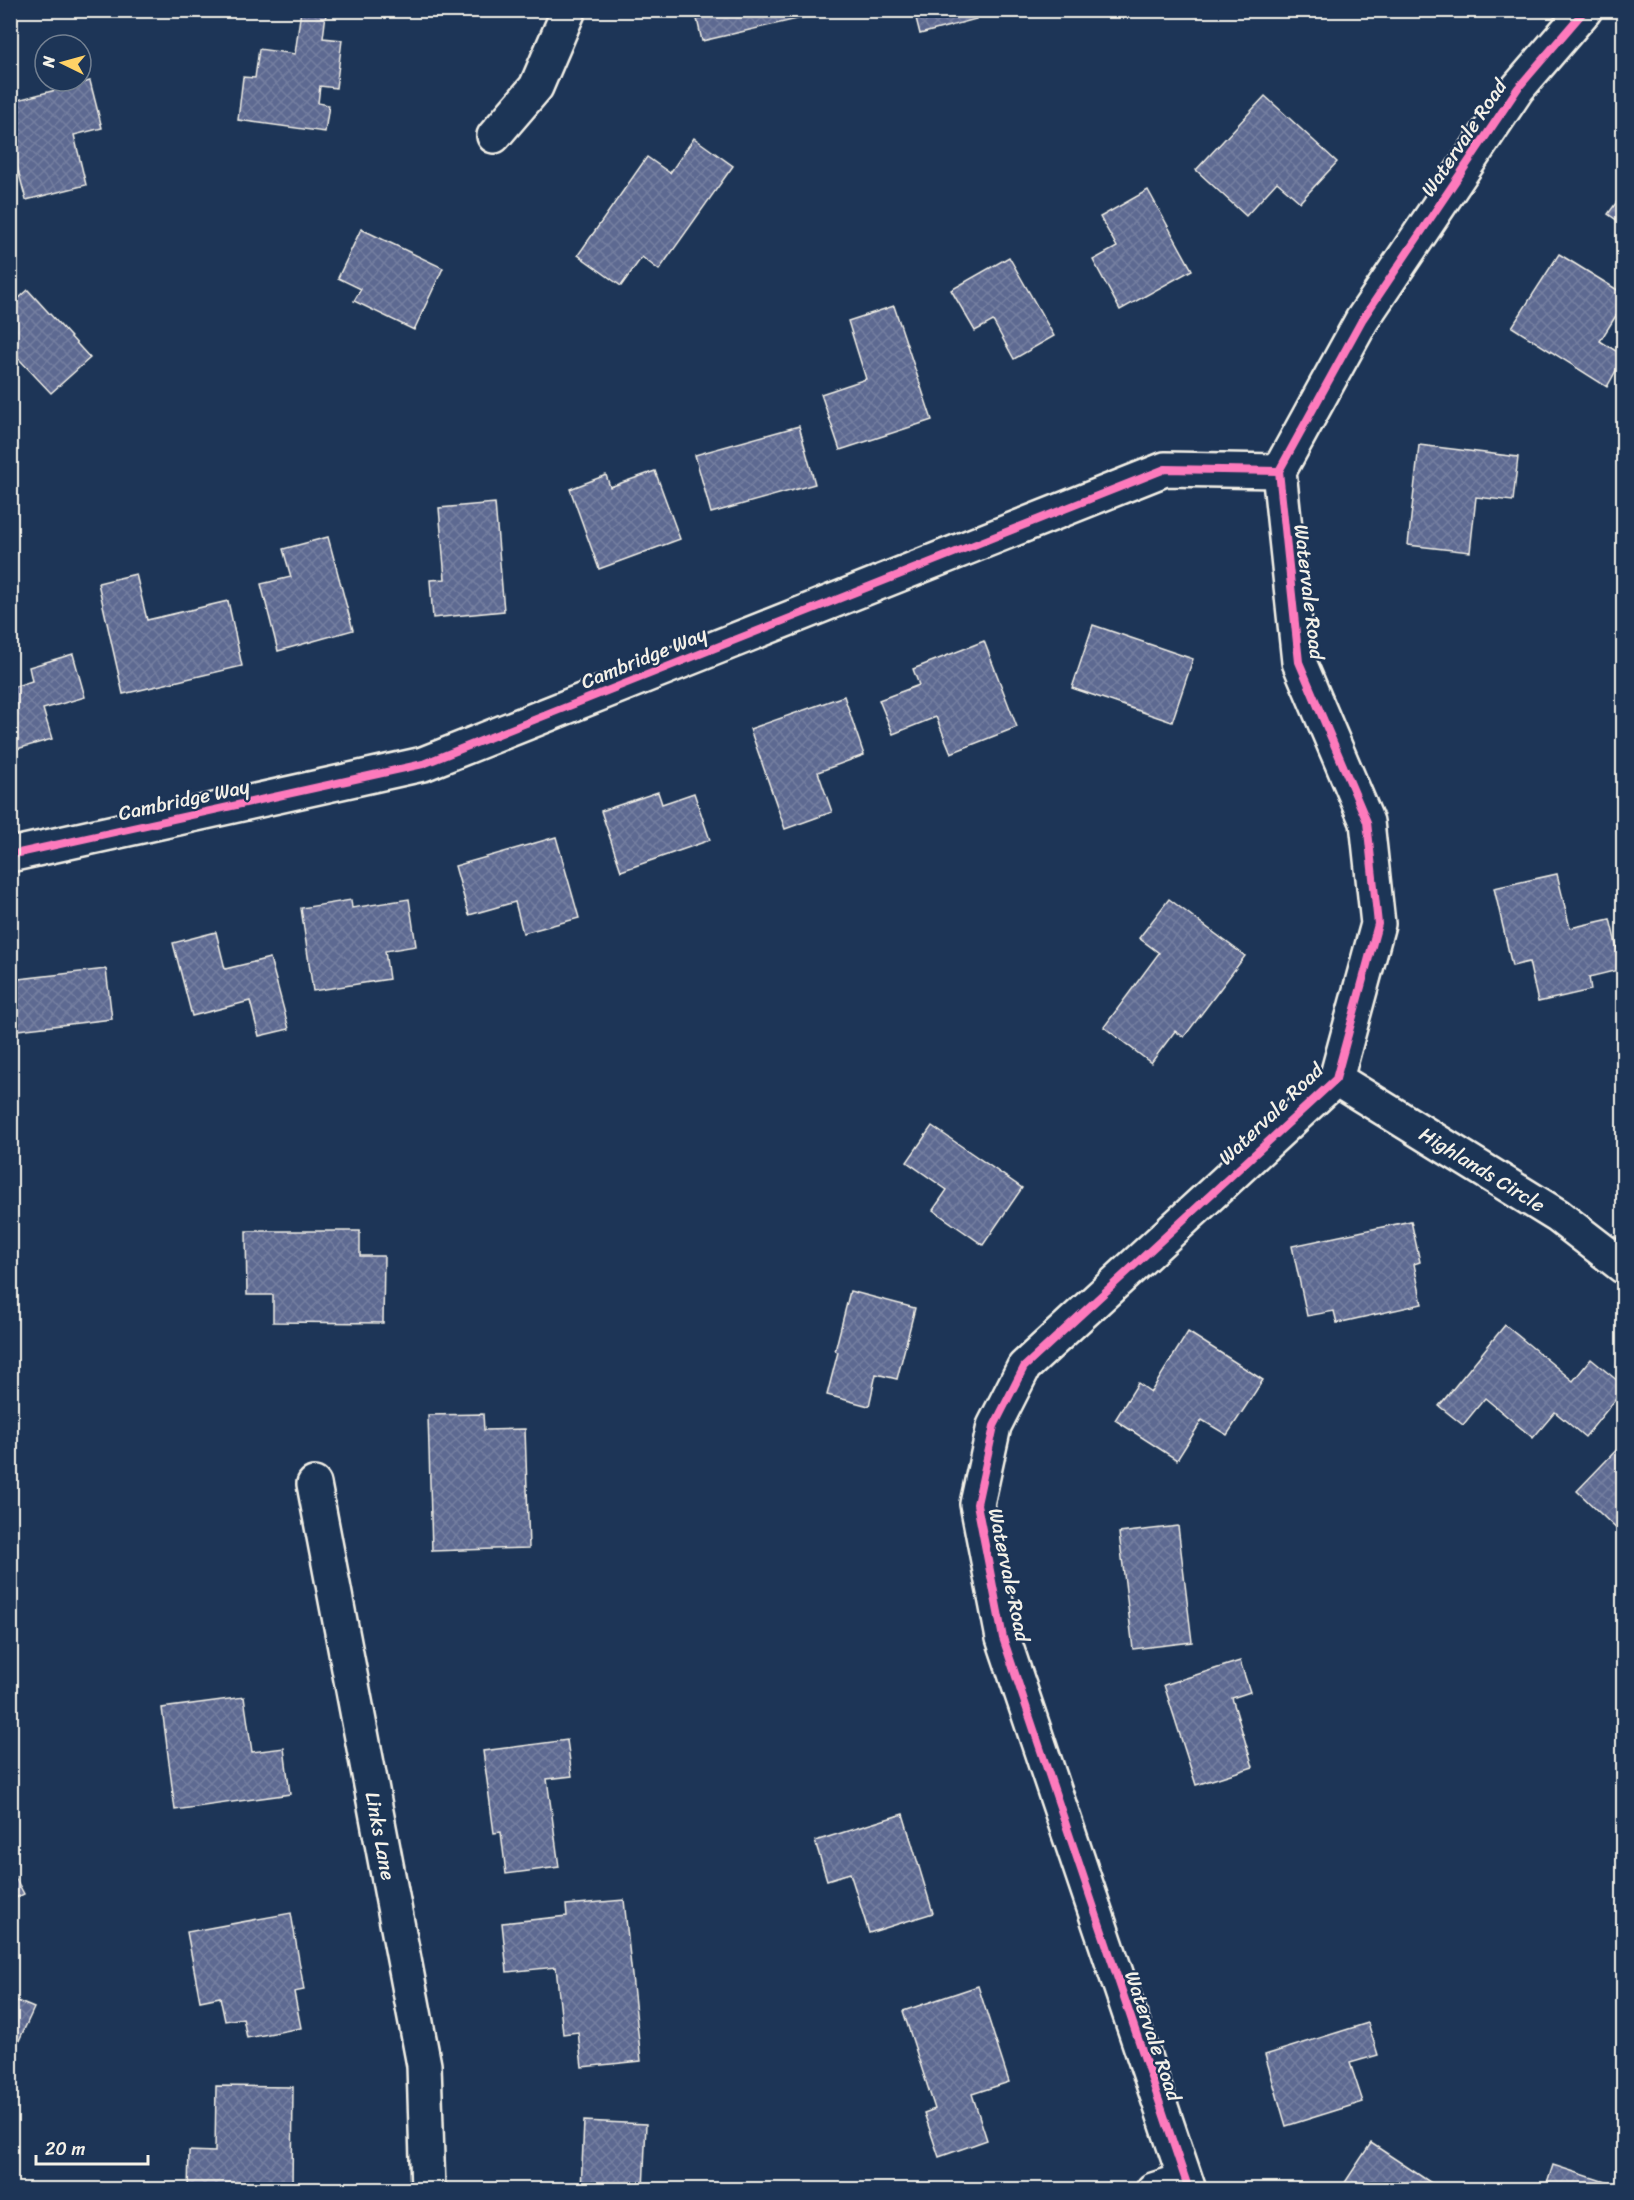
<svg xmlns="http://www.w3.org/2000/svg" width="1634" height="2200" font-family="Sriracha,sans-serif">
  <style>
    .building { fill: url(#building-cross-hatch); stroke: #f4f1e8; stroke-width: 1.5 }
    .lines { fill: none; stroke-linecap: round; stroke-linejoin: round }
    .minor-casing { stroke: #f4f1e8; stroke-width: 38 }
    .minor { stroke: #1d3557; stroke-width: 33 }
    .cycleway-casing { stroke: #1d3557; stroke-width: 11 }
    .cycleway { stroke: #fd7abc; stroke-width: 8 }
    .labels { text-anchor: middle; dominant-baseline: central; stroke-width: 4.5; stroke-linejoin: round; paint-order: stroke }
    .street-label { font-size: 20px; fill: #f4f1e8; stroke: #1d3557 }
  </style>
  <defs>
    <pattern id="building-cross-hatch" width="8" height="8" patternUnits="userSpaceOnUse" patternTransform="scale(1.5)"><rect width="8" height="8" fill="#5d6991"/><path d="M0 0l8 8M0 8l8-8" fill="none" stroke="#757fa0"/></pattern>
  </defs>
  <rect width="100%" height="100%" fill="#1d3557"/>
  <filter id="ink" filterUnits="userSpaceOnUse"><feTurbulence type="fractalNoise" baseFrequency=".0167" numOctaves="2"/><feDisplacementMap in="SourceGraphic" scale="12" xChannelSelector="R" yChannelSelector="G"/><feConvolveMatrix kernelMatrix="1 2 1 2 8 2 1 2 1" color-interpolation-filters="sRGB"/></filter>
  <g filter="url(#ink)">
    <g class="building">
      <path d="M301,10L326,14L323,38L342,40L336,88L320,86L318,103L329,105L325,132L238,120L243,77L255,78L259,49L295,54Z"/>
      <path d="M695,10H818L819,14L702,41Z"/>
      <path d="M914,10H974L976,19L920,34Z"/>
      <path d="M90,81L102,128L74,135L86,185L26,200L10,140V102Z"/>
      <path d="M1265,96L1337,162L1300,202L1277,182L1246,216L1196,170Z"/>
      <path d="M694,138L733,166L659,270L642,257L621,286L578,255L647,157L670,173Z"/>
      <path d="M1148,190L1192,270L1120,310L1093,260L1117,247L1100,217Z"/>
      <path d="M1624,192V225L1608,214Z"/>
      <path d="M361,229L443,268L414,330L354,301L361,289L338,278Z"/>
      <path d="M1559,254L1624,294V303L1600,341L1624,356L1607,387L1512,327Z"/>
      <path d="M1009,257L1054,336L1014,359L993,321L975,331L951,290Z"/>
      <path d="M28,290L90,358L51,393L18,358L10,365V293L17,300Z"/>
      <path d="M894,306L932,420L840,450L821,394L866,379L848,321Z"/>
      <path d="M799,426L815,484L711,513L695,455Z"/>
      <path d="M1419,445L1518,457L1513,501L1476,497L1470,552L1408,545Z"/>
      <path d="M655,471L680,539L599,569L570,489L606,475L610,487Z"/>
      <path d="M495,503L504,611L433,618L430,580L445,579L439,508Z"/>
      <path d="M328,537L353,630L278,651L261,584L291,577L283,549Z"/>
      <path d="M136,574L147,620L228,601L242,666L123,694L98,583Z"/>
      <path d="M1093,625L1193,659L1172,722L1072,688Z"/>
      <path d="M984,641L1017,727L951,753L936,717L893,734L879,700L919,685L913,669Z"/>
      <path d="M73,654L85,697L43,709L52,739L10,751V688L32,681L29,667Z"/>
      <path d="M844,696L864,755L818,772L832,812L785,829L750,729Z"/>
      <path d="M658,792L662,804L694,793L710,840L621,871L601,811Z"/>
      <path d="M556,837L579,918L523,933L515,902L469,915L455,866Z"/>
      <path d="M1557,874L1570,928L1610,919L1622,969L1589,977L1591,990L1538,1002L1529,962L1512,966L1494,888Z"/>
      <path d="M409,899L416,946L385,951L389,979L313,991L301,908L351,900L352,908Z"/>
      <path d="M1169,899L1245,956L1184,1037L1175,1031L1151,1063L1104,1027L1159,953L1139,938Z"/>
      <path d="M216,932L225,969L270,958L289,1029L259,1036L250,1001L192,1016L173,943Z"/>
      <path d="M106,969L112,1019L10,1031V980Z"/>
      <path d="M932,1126L1022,1188L983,1245L933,1210L947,1190L907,1162Z"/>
      <path d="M1411,1221L1420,1262L1414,1264L1422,1304L1337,1323L1334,1311L1307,1316L1292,1246Z"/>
      <path d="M246,1231H360V1256H384L383,1323L273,1322V1295H247Z"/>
      <path d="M850,1291L915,1308L897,1379L876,1374L869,1406L827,1395L838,1352L835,1351Z"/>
      <path d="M1505,1325L1573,1381L1591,1359L1624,1386V1389L1585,1437L1555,1412L1533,1438L1485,1398L1463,1425L1439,1406Z"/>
      <path d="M1188,1332L1263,1380L1227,1435L1202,1420L1177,1460L1115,1420L1138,1383L1151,1392Z"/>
      <path d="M483,1414L484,1430L525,1429L529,1548L432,1551L428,1415Z"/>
      <path d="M1624,1442V1536L1577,1491Z"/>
      <path d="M1178,1526L1192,1642L1133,1649L1119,1533Z"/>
      <path d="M1240,1661L1250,1692L1232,1698L1253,1767L1196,1785L1164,1685Z"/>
      <path d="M244,1697L252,1752L284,1748L290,1794L175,1810L162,1708Z"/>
      <path d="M567,1740L572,1776L547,1779L559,1867L506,1874L501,1832L494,1833L483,1751Z"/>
      <path d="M903,1814L933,1913L869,1933L850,1873L827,1880L815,1841Z"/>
      <path d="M10,1868L24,1894L10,1901Z"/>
      <path d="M624,1900L641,2061L582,2067L578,2032L563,2034L556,1967L507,1972L502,1923L567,1916L566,1905Z"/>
      <path d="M291,1913L304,1990L294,1992L301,2028L247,2038L243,2018L225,2021L220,1997L200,2001L187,1932Z"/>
      <path d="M978,1986L1009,2082L972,2094L987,2140L939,2157L924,2113L935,2109L903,2011Z"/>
      <path d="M10,1998L34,2008L10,2060Z"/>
      <path d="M1368,2023L1378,2055L1350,2063L1363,2102L1286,2126L1265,2055Z"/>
      <path d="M216,2086L293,2087L292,2190H188L189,2151L215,2152Z"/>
      <path d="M584,2121L646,2124L643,2190H581Z"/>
      <path d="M1371,2143L1442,2190H1340Z"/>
      <path d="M1553,2165L1624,2188V2190H1545Z"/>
    </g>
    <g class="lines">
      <g class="minor-casing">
        <g id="minor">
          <path d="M494,136L536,87L569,10"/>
          <path d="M10,855L423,764L1165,469L1279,471"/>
          <path id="s1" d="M1336,1079L1558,1216L1624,1267"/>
          <path id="s2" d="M314,1484L424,2065L428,2190"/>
          <path d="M1153,2190L1184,2180"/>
          <path d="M1189,2190L1003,1638L977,1504L994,1426L1024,1367L1336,1079L1378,924L1367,822L1299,662L1279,471L1362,320L1518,88L1585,10"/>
        </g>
      </g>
      <use href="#minor" class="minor"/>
      <g class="cycleway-casing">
        <g id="cycleway">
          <path d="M10,855L423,764L1165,469L1279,471"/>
          <path d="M1189,2190L1003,1638L977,1504L994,1426L1024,1367L1336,1079L1378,924L1367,822L1299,662L1279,471L1362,320L1518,88L1585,10"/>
        </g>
      </g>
      <use href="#cycleway" class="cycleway"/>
    </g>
  </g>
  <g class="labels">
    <g class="street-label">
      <text transform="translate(1464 138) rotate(-56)">Watervale Road</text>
      <text transform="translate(1309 592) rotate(83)">Watervale Road</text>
      <text transform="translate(644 658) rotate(-22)">Cambridge Way</text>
      <text transform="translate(184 800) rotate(-12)">Cambridge Way</text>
      <text transform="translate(1271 1114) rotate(-44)">Watervale Road</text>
      <text stroke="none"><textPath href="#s1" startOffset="172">Highlands Circle</textPath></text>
      <text transform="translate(1009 1575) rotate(78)">Watervale Road</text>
      <text stroke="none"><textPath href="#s2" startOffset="358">Links Lane</textPath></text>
      <text transform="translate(1153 2036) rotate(71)">Watervale Road</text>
    </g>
  </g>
  <rect width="1634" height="2200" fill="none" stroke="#1d3557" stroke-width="36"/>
  <rect x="18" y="18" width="1598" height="2164" fill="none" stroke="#f4f1e8" stroke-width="2" filter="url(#ink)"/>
  <g transform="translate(63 63) rotate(275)"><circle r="28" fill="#1d3557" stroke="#738091" stroke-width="1.5"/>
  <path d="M0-4.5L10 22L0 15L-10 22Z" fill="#ffd166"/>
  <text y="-9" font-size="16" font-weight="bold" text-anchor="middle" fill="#f4f1e8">N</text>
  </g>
  <path d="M36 2155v9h112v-9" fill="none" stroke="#f4f1e8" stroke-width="3"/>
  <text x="45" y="2155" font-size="18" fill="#f4f1e8" stroke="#1d3557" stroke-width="4.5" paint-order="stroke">20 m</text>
</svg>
